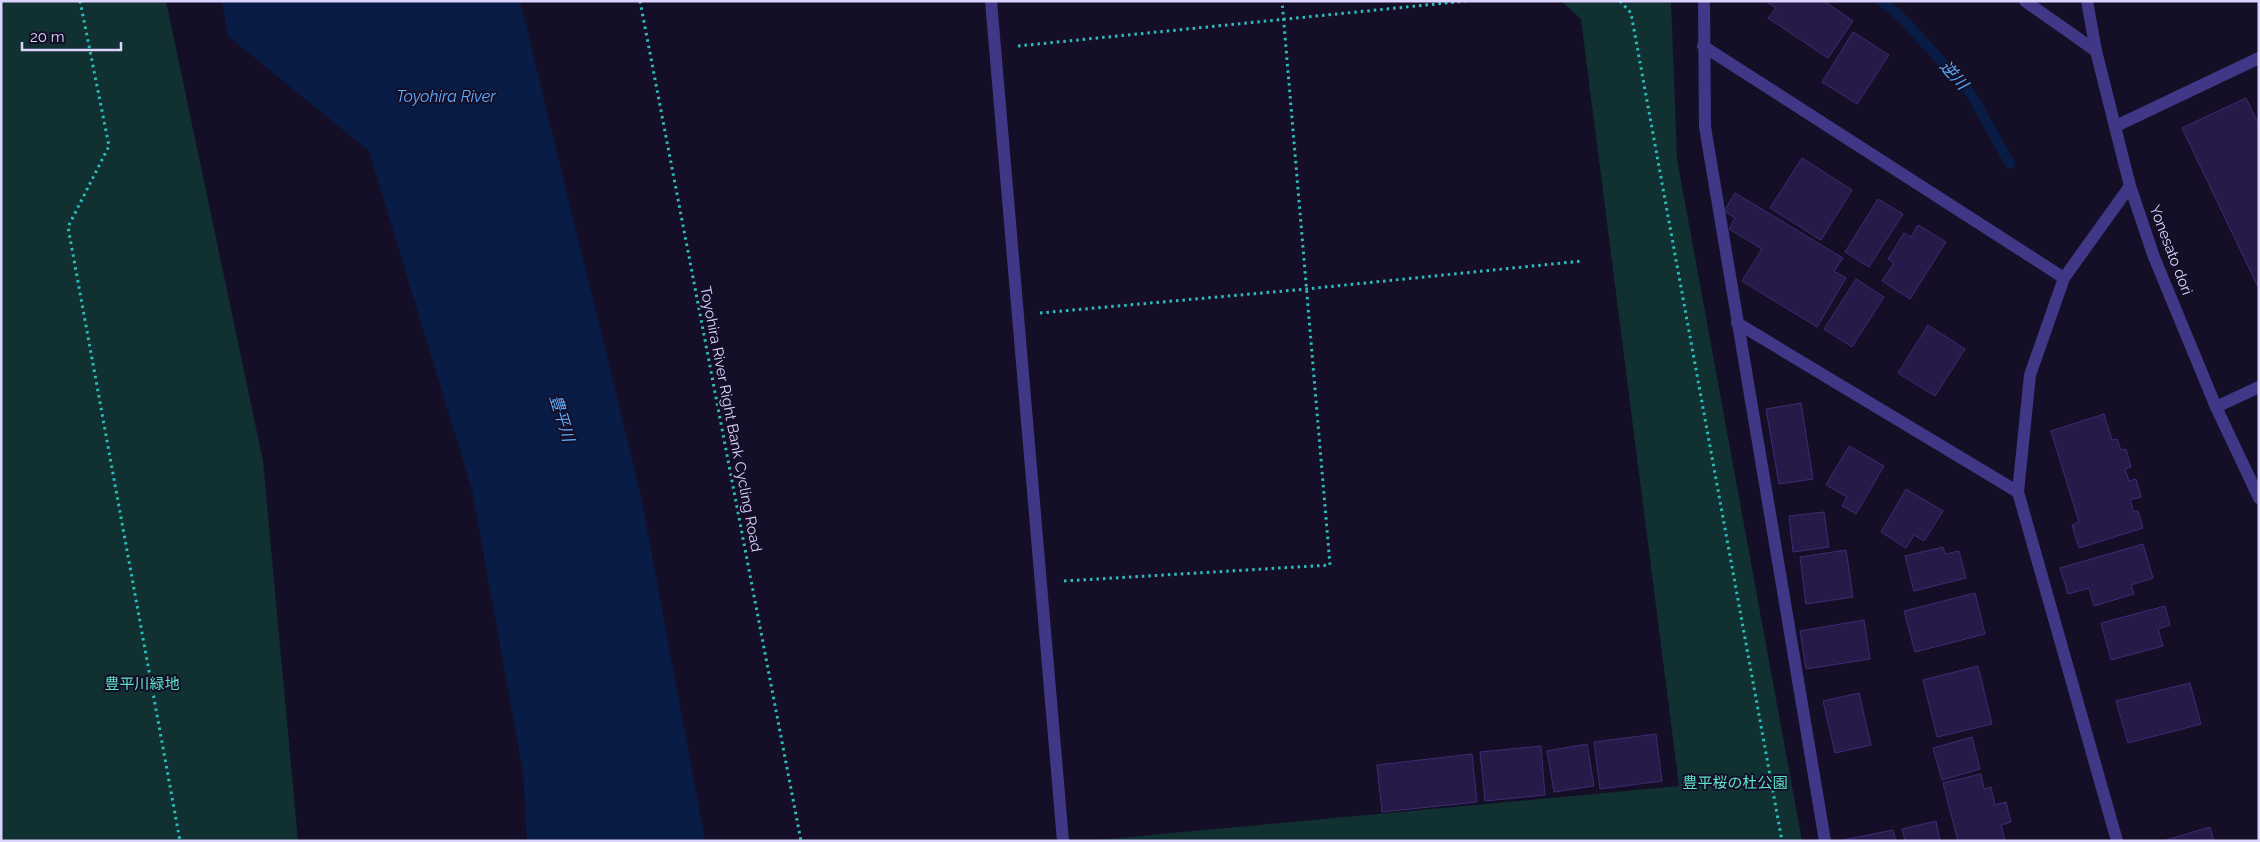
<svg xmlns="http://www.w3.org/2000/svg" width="2260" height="842" font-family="Raleway,'Noto Sans JP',sans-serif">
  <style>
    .green { fill: #113031 }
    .water { fill: #091c46 }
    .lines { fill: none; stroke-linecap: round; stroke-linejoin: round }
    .stream { stroke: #091c46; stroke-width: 10 }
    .building { fill: #261a48; stroke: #3e2b75 }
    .path { stroke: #2cbcbb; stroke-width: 3; stroke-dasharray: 2.5 4; stroke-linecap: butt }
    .minor { stroke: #403887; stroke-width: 12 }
    .tertiary { stroke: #403887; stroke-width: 12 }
    .labels { text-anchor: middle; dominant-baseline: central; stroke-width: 4; stroke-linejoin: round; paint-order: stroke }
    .street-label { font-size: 15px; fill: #dcd4ff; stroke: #140f27 }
    .park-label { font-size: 15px; fill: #5ce3c9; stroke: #140f27 }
    .water-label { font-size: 16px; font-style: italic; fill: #62aeff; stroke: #140f27 }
  </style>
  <rect width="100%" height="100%" fill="#140f27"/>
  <g class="green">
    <path d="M1,1H166L263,461L298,841H1Z"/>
    <path d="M1561,1H1671L1677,159L1802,841H1087L1679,786L1581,19Z"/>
  </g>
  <path class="water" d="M222,1H520L641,496L705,841H527L523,772L472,490L369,151L228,36Z"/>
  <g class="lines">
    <path class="stream" d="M1881,1L1898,14L1970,92L2010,164"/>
  </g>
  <g class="building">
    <path d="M1765,1H1824L1853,21L1828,58L1768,18L1776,8Z"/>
    <path d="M1853,32L1889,55L1857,104L1822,82Z"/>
    <path d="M2246,98L2259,125V289L2182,128Z"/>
    <path d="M1802,158L1852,190L1821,240L1770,208Z"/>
    <path d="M1735,193L1843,258L1834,271L1846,278L1817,327L1742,281L1762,249L1729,229L1735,218L1724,211Z"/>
    <path d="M1878,199L1903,214L1869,267L1845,252Z"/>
    <path d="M1918,225L1946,242L1910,299L1882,281L1894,263L1888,259L1904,233L1911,237Z"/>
    <path d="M1856,279L1884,297L1852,347L1824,329Z"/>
    <path d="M1928,325L1965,349L1935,396L1898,373Z"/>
    <path d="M1801,403L1813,479L1779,484L1766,409Z"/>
    <path d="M2104,414L2112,440L2117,439L2121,450L2126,449L2131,467L2125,469L2129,481L2136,479L2141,497L2130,500L2134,512L2138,511L2143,528L2079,548L2072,525L2079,522L2051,431Z"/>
    <path d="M1849,446L1884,466L1856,514L1842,506L1847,497L1826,485Z"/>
    <path d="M1906,489L1943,511L1924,541L1914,535L1906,548L1881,532Z"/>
    <path d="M1824,512L1829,547L1793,552L1789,516Z"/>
    <path d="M2143,544L2153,578L2131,585L2134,594L2094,606L2089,588L2068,594L2060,568Z"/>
    <path d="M1943,547L1945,554L1959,551L1966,578L1914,591L1905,556Z"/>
    <path d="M1846,550L1853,597L1806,604L1800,557Z"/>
    <path d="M1975,593L1985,634L1915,652L1904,611Z"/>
    <path d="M2165,606L2170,625L2158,629L2163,646L2111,660L2101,623Z"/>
    <path d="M1864,620L1870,659L1806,669L1800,631Z"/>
    <path d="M1978,666L1992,724L1937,737L1923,680Z"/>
    <path d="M2190,683L2201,724L2128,743L2116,701Z"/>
    <path d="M1859,693L1871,745L1835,753L1823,701Z"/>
    <path d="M1656,734L1662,781L1600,789L1594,742Z"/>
    <path d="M1972,737L1980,769L1942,780L1933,748Z"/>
    <path d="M1587,744L1594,786L1554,792L1547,751Z"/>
    <path d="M1541,746L1545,795L1485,801L1480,752Z"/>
    <path d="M1472,754L1477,802L1382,812L1377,765Z"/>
    <path d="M1981,774L1984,789L1991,787L1995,805L2006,802L2011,822L2001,825L2005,841H1958L1943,783Z"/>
    <path d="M1936,821L1940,841H1905L1902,829Z"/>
    <path d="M2210,827L2214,841H2163Z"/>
    <path d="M1893,830L1896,841H1838Z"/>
  </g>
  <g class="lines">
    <g class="path">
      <path d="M80,1L109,146L68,227L180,841"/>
      <path d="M640,1L801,841"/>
      <path d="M1620,1L1631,13L1782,841"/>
      <path d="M1018,46L1466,1"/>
      <path d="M1040,313L1306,289L1582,261"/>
      <path d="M1064,581L1330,565L1282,1"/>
    </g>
    <g class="minor">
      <path d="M991,1L1063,841"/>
      <path d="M1704,1L1705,127L1825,841"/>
      <path d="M2025,1L2096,51"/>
      <path d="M1703,46L2064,278"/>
      <path d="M2116,126L2259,58"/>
      <path d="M1737,323L2018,492"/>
      <path d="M2216,407L2259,387"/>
      <path d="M2117,841L2018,492L2030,375L2064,278L2130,186"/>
    </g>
    <path class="tertiary" d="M2087,1L2096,51L2130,186L2154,257L2216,407L2259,498"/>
  </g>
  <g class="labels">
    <g class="street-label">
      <text transform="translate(2171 250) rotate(69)">Yonesato dori</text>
      <text transform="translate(731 419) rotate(79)">Toyohira River Right Bank Cycling Road</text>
    </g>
    <g class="park-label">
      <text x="142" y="684">豊平川緑地</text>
      <text x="1735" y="783">豊平桜の杜公園</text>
    </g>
    <g class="water-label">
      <text transform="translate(1954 75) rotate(48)">逆川</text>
      <text x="446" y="96">Toyohira River</text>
      <text transform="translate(562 418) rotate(73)">豊平川</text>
    </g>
  </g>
  <rect width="2260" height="842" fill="none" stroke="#dcd4ff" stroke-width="5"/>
  <path d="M22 42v8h99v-8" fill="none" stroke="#dcd4ff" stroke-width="2.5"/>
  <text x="30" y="42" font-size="15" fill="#dcd4ff" stroke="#140f27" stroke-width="4" paint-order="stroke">20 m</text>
</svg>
